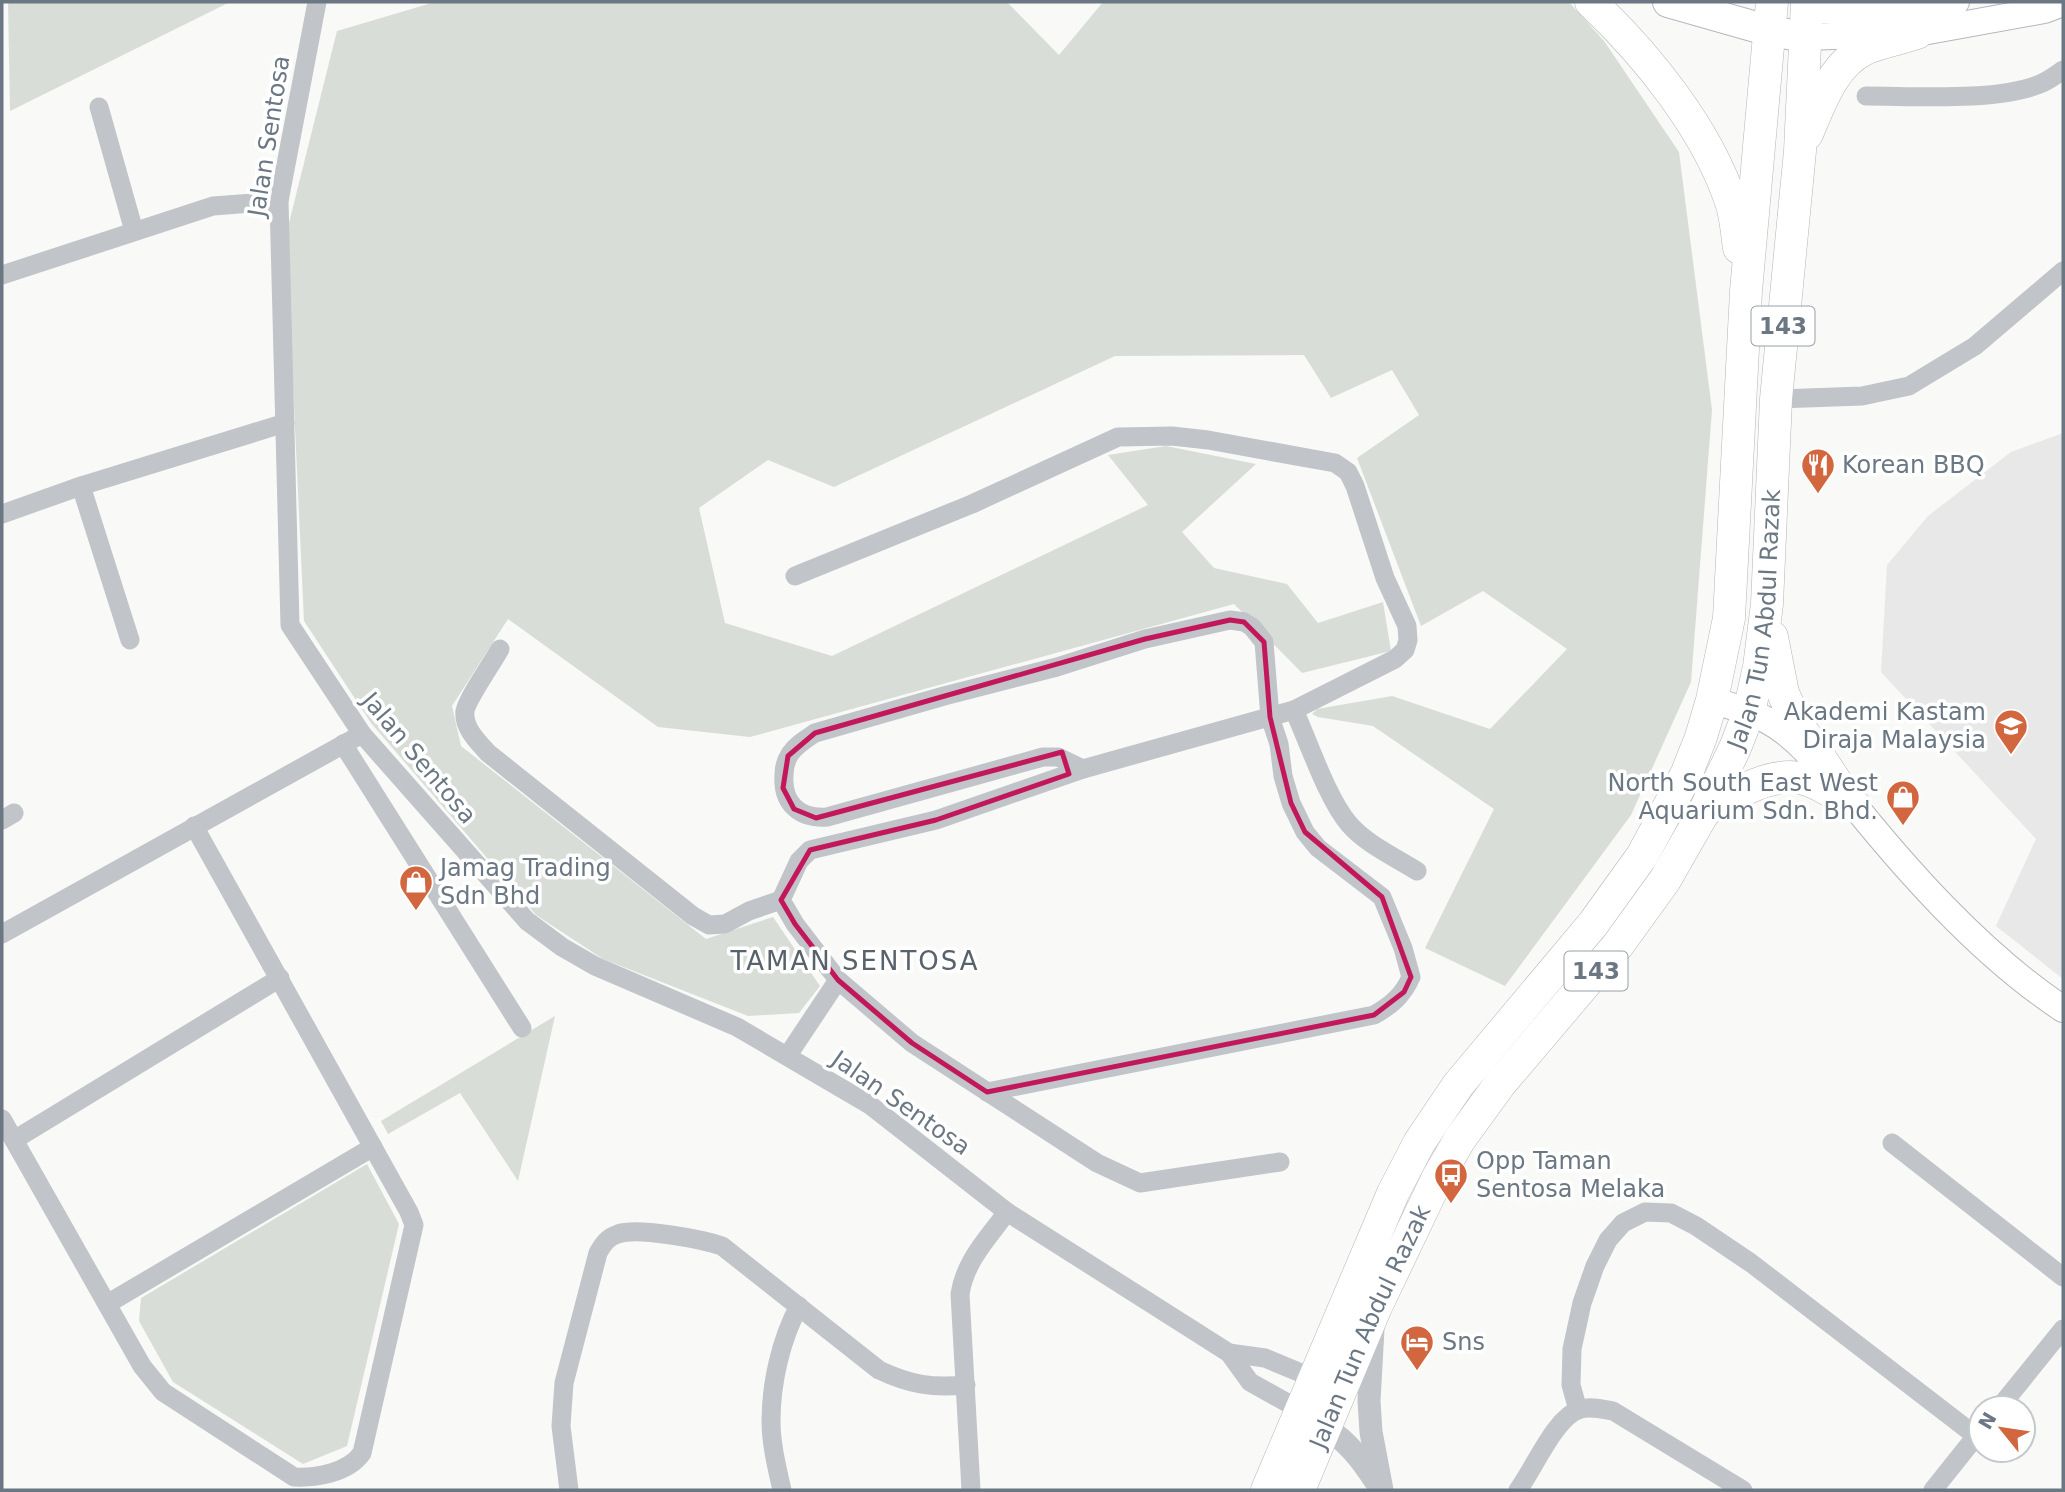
<svg xmlns="http://www.w3.org/2000/svg" width="2065" height="1492" font-family="'DejaVu Sans',sans-serif">
  <style>
    .built { fill: #e7e8e7 }
    .green { fill: #d9ddd7 }
    .lines { fill: none; stroke-linecap: round; stroke-linejoin: round }
    .secondary-casing { stroke: #b3b8bc; stroke-width: 28 }
    .primary-casing { stroke: #b4b8bc; stroke-width: 32 }
    .trunk-casing { stroke: #b2b6b9; stroke-width: 33 }
    .minor { stroke: #c1c4c8; stroke-width: 19 }
    .tertiary { stroke: #c1c4c8; stroke-width: 23 }
    .secondary { stroke: #fff; stroke-width: 26 }
    .primary { stroke: #fff; stroke-width: 30 }
    .trunk { stroke: #fff; stroke-width: 32 }
    .marked { fill: none; stroke: #c2185b; stroke-width: 5; stroke-linejoin: round }
    .labels { text-anchor: middle; dominant-baseline: central; stroke-width: 7; stroke-linejoin: round; paint-order: stroke }
    .shield { fill: #fff; stroke: #97a0a9; stroke-width: 2 }
    .shield-label { font-size: 23px; font-weight: bold; fill: #6b7884 }
    .street-label { font-size: 24px; fill: #6b7884; stroke: #fff }
    .poi-label { font-size: 24px; fill: #6b7884; stroke: #fff; text-anchor: start }
    .neighbourhood-label { font-size: 26px; letter-spacing: 2px; fill: #58626a; stroke: #fff }
  </style>
  <rect width="100%" height="100%" fill="#f9f9f7"/>
  <path class="built" d="M2063,433V979L1996,926L2036,839L1881,672L1887,565L1928,516L2011,452Z"/>
  <g class="green">
    <path d="M8,2H230L10,111Z"/>
    <path d="M435,2H1007L1059,55L1103,2H1569L1604,41L1679,152L1712,410L1691,682L1631,815L1505,986L1425,948L1494,809L1373,726L1318,717L1312,714L1317,709L1392,696L1490,729L1567,649L1483,591L1421,626L1357,458L1419,415L1392,370L1331,398L1304,355L1115,356L834,487L768,460L699,508L725,623L832,656L1148,505L1108,455L1166,446L1256,464L1182,532L1214,568L1287,584L1318,623L1383,602L1391,651L1302,673L1234,604L750,737L658,727L508,619L452,706L461,746L706,939L773,917L820,986L799,1013L748,1016L603,959L536,915L371,723L304,621L286,235L337,31Z"/>
    <path d="M555,1016L518,1181L460,1093L388,1134L381,1121Z"/>
    <path d="M367,1164L399,1224L347,1446L303,1464L173,1382L139,1321L141,1298Z"/>
  </g>
  <g class="lines">
    <g class="secondary-casing">
      <g id="secondary">
        <path d="M1806,10H1915L1956,2"/>
        <path d="M1805,37L1917,33L2044,10L2063,3"/>
        <path d="M1712,700C1754,713 1776,719 1807,752"/>
        <path d="M1842,790C1904,868 1980,954 2063,1009"/>
      </g>
    </g>
    <g class="primary-casing">
      <path id="primary" d="M1668,2L1770,31L1805,37"/>
    </g>
    <g class="trunk-casing">
      <g id="trunk">
        <path d="M1591,2C1647,55 1708,130 1732,205C1736,219 1737,234 1739,248"/>
        <path d="M1876,2L1915,10"/>
        <path d="M1807,134C1820,104 1833,64 1865,49C1881,42 1900,39 1917,33"/>
        <path d="M1772,637L1783,693L1795,720L1836,782"/>
        <path d="M1705,810C1734,796 1773,768 1807,780C1824,785 1840,798 1855,806"/>
        <path d="M1267,1490L1393,1193L1419,1143L1458,1085L1593,924L1642,856L1686,775L1701,737L1712,700L1729,618L1746,291L1772,2"/>
        <path id="s1" d="M1299,1490L1375,1309L1438,1177L1460,1139L1500,1084L1618,945L1665,880L1705,810L1735,748L1749,712L1759,667L1767,604L1776,399L1800,151L1807,2"/>
      </g>
    </g>
    <g class="minor">
      <path d="M317,2L279,201L290,625L362,734L527,921L562,947L595,966L737,1027L870,1105L1007,1212L1229,1353L1250,1382L1309,1415"/>
      <path d="M1866,96C1915,96 1995,102 2040,84C2048,81 2056,75 2063,70"/>
      <path d="M99,107L134,231"/>
      <path d="M2,275L213,206L279,201"/>
      <path d="M1776,399L1862,396L1909,386L1975,346L2063,271"/>
      <path d="M81,486L130,640"/>
      <path d="M2,514L81,486L285,423"/>
      <path d="M795,576L972,504L1118,437L1172,436L1208,440L1335,463L1348,472L1355,486L1385,578L1407,626L1408,640L1405,650L1395,659L1294,710L1083,769L936,820L810,850L799,861L781,900L795,924L838,980L912,1043L1097,1163L1140,1183L1280,1162"/>
      <path d="M500,649C493,662 467,699 465,711C463,728 478,742 488,753L693,916L709,925L725,924L749,911L781,900"/>
      <path d="M1294,710C1309,743 1327,798 1349,824C1366,844 1395,857 1417,871"/>
      <path d="M343,744L522,1028"/>
      <path d="M2,820L14,813"/>
      <path d="M2,934L362,734"/>
      <path d="M788,1055L838,980"/>
      <path d="M987,1092L1374,1015C1392,1005 1403,995 1411,977L1403,948L1382,897L1318,848L1305,832L1291,803L1283,776L1279,744L1270,717L1264,642L1252,627L1244,622L1230,620L1145,639L1057,667L944,696L815,733C806,739 796,745 790,754C786,760 784,768 784,775C782,803 799,819 827,817L1043,757H1058L1083,769"/>
      <path d="M2,1119L142,1366L163,1392L294,1477C316,1478 348,1473 362,1453L414,1225L409,1212L194,826"/>
      <path d="M14,1140L280,978"/>
      <path d="M1892,1143L2063,1277"/>
      <path d="M107,1304L373,1147"/>
      <path d="M1229,1353L1265,1358L1313,1378"/>
      <path d="M1999,1408L2063,1329"/>
      <path d="M1578,1410L1571,1385L1572,1349L1582,1303L1595,1266L1608,1240L1623,1223L1645,1212L1671,1213L1696,1226L1751,1263L1976,1436"/>
      <path d="M569,1490L561,1426L564,1383L598,1253C603,1244 608,1237 618,1234C637,1227 701,1239 722,1246L879,1370C911,1385 932,1388 966,1385"/>
      <path d="M782,1490C777,1468 771,1444 771,1421C771,1383 781,1339 799,1306"/>
      <path d="M971,1490L960,1294C965,1261 988,1238 1007,1212"/>
      <path d="M1518,1490C1534,1469 1555,1417 1580,1409C1591,1406 1602,1409 1613,1411L1743,1490"/>
      <path d="M1933,1490L1981,1430"/>
    </g>
    <g class="tertiary">
      <path d="M1373,1329L1369,1401L1371,1432L1382,1490"/>
      <path d="M1325,1427C1348,1442 1361,1459 1376,1482"/>
    </g>
    <use href="#secondary" class="secondary"/>
    <use href="#primary" class="primary"/>
    <use href="#trunk" class="trunk"/>
  </g>
  <path class="marked" d="M1230,620L1244,622L1264,642L1270,717L1291,803L1305,832L1382,897L1411,977L1404,992L1374,1015L987,1092L912,1043L838,980L795,924L781,900L810,850L936,820L1069,774L1062,752L816,818L794,809L783,788L788,756L815,733L1145,639Z"/>
  <defs>
    <g id="restaurant-pin" transform="scale(1.75)"><path d="M0 17L-7.5 6A9.5 9.5 0 1 1 7.5 6Z" fill="#d1663f" stroke="#fff"/><path d="M-5-6h1v4h1v-4h1v4h1v-4h1v5L-1.5 .5V6h-2V.5L-5-1ZM5-6V6H3V1.5H1.5Q1.5-4 5-6Z" fill="#fff"/></g>
    <g id="university-pin" transform="scale(1.75)"><path d="M0 17L-7.5 6A9.5 9.5 0 1 1 7.5 6Z" fill="#d1663f" stroke="#fff"/><path d="M0-5L7-2L0 1L-7-2ZM-4 1L0 2.5L4 1V4Q0 6-4 4Z" fill="#fff"/></g>
    <g id="shop-pin" transform="scale(1.75)"><path d="M0 17L-7.5 6A9.5 9.5 0 1 1 7.5 6Z" fill="#d1663f" stroke="#fff"/><path d="M-5-2.5h2.3a2.7 3.5 0 0 1 5.4 0H5L5.5 6h-11ZM-1.5-2.5h3a1.5 2.3 0 0 0-3 0Z" fill="#fff"/></g>
    <g id="bus-pin" transform="scale(1.75)"><path d="M0 17L-7.5 6A9.5 9.5 0 1 1 7.5 6Z" fill="#d1663f" stroke="#fff"/><path d="M-5-6H5V4H4V6H2V4H-2V6H-4V4H-5ZM-3.5-4V0h7V-4ZM-3.5 1.2v1.5H-2V1.2ZM2 1.2v1.5H3.5V1.2Z" fill="#fff"/></g>
    <g id="hotel-pin" transform="scale(1.75)"><path d="M0 17L-7.5 6A9.5 9.5 0 1 1 7.5 6Z" fill="#d1663f" stroke="#fff"/><path d="M-6-4.5h1.5V1H6V5H4.5V3h-9V5H-6ZM-4 0a1.8 1.8 0 1 1 3.6 0ZM.5 0V-2.5h3Q6-2.5 6 0Z" fill="#fff"/></g>
  </defs>
  <g fill-rule="evenodd">
    <use href="#restaurant-pin" x="1818" y="465"/>
    <use href="#university-pin" x="2011" y="726"/>
    <use href="#shop-pin" x="1903" y="797"/>
    <use href="#shop-pin" x="416" y="882"/>
    <use href="#bus-pin" x="1451" y="1175"/>
    <use href="#hotel-pin" x="1417" y="1342"/>
  </g>
  <g class="labels">
    <g class="shield">
      <rect x="1751.5" y="306.5" width="63" height="39" rx="5"/>
      <rect x="1564.5" y="951.5" width="63" height="39" rx="5"/>
    </g>
    <g class="shield-label">
      <text x="1783" y="326">143</text>
      <text x="1596" y="971">143</text>
    </g>
    <g class="street-label">
      <text transform="translate(269 136) rotate(-81)">Jalan Sentosa</text>
      <text stroke="none"><textPath href="#s1" startOffset="998">Jalan Tun Abdul Razak</textPath></text>
      <text transform="translate(419 758) rotate(50)">Jalan Sentosa</text>
      <text transform="translate(901 1103) rotate(35)">Jalan Sentosa</text>
      <text stroke="none"><textPath href="#s1" startOffset="178">Jalan Tun Abdul Razak</textPath></text>
    </g>
    <g class="poi-label">
      <text x="1842" y="465">Korean BBQ</text>
      <text x="1986" y="712" text-anchor="end">Akademi Kastam<tspan x="1986" dy="28">Diraja Malaysia</tspan></text>
      <text x="1878" y="783" text-anchor="end">North South East West<tspan x="1878" dy="28">Aquarium Sdn. Bhd.</tspan></text>
      <text x="440" y="868">Jamag Trading<tspan x="440" dy="28">Sdn Bhd</tspan></text>
      <text x="1476" y="1161">Opp Taman<tspan x="1476" dy="28">Sentosa Melaka</tspan></text>
      <text x="1442" y="1342">Sns</text>
    </g>
    <g class="neighbourhood-label">
      <text x="855" y="961">TAMAN SENTOSA</text>
    </g>
  </g>
  <rect width="2065" height="1492" fill="none" stroke="#6b7884" stroke-width="7"/>
  <g transform="translate(2002 1429) rotate(300)"><circle r="33" fill="#ffffff" stroke="#c4c9ce" stroke-width="2"/>
  <path d="M0-5L12 26L0 18L-12 26Z" fill="#d1663f"/>
  <text y="-10" font-size="19" font-weight="bold" text-anchor="middle" fill="#6b7884">N</text>
  </g>
</svg>
